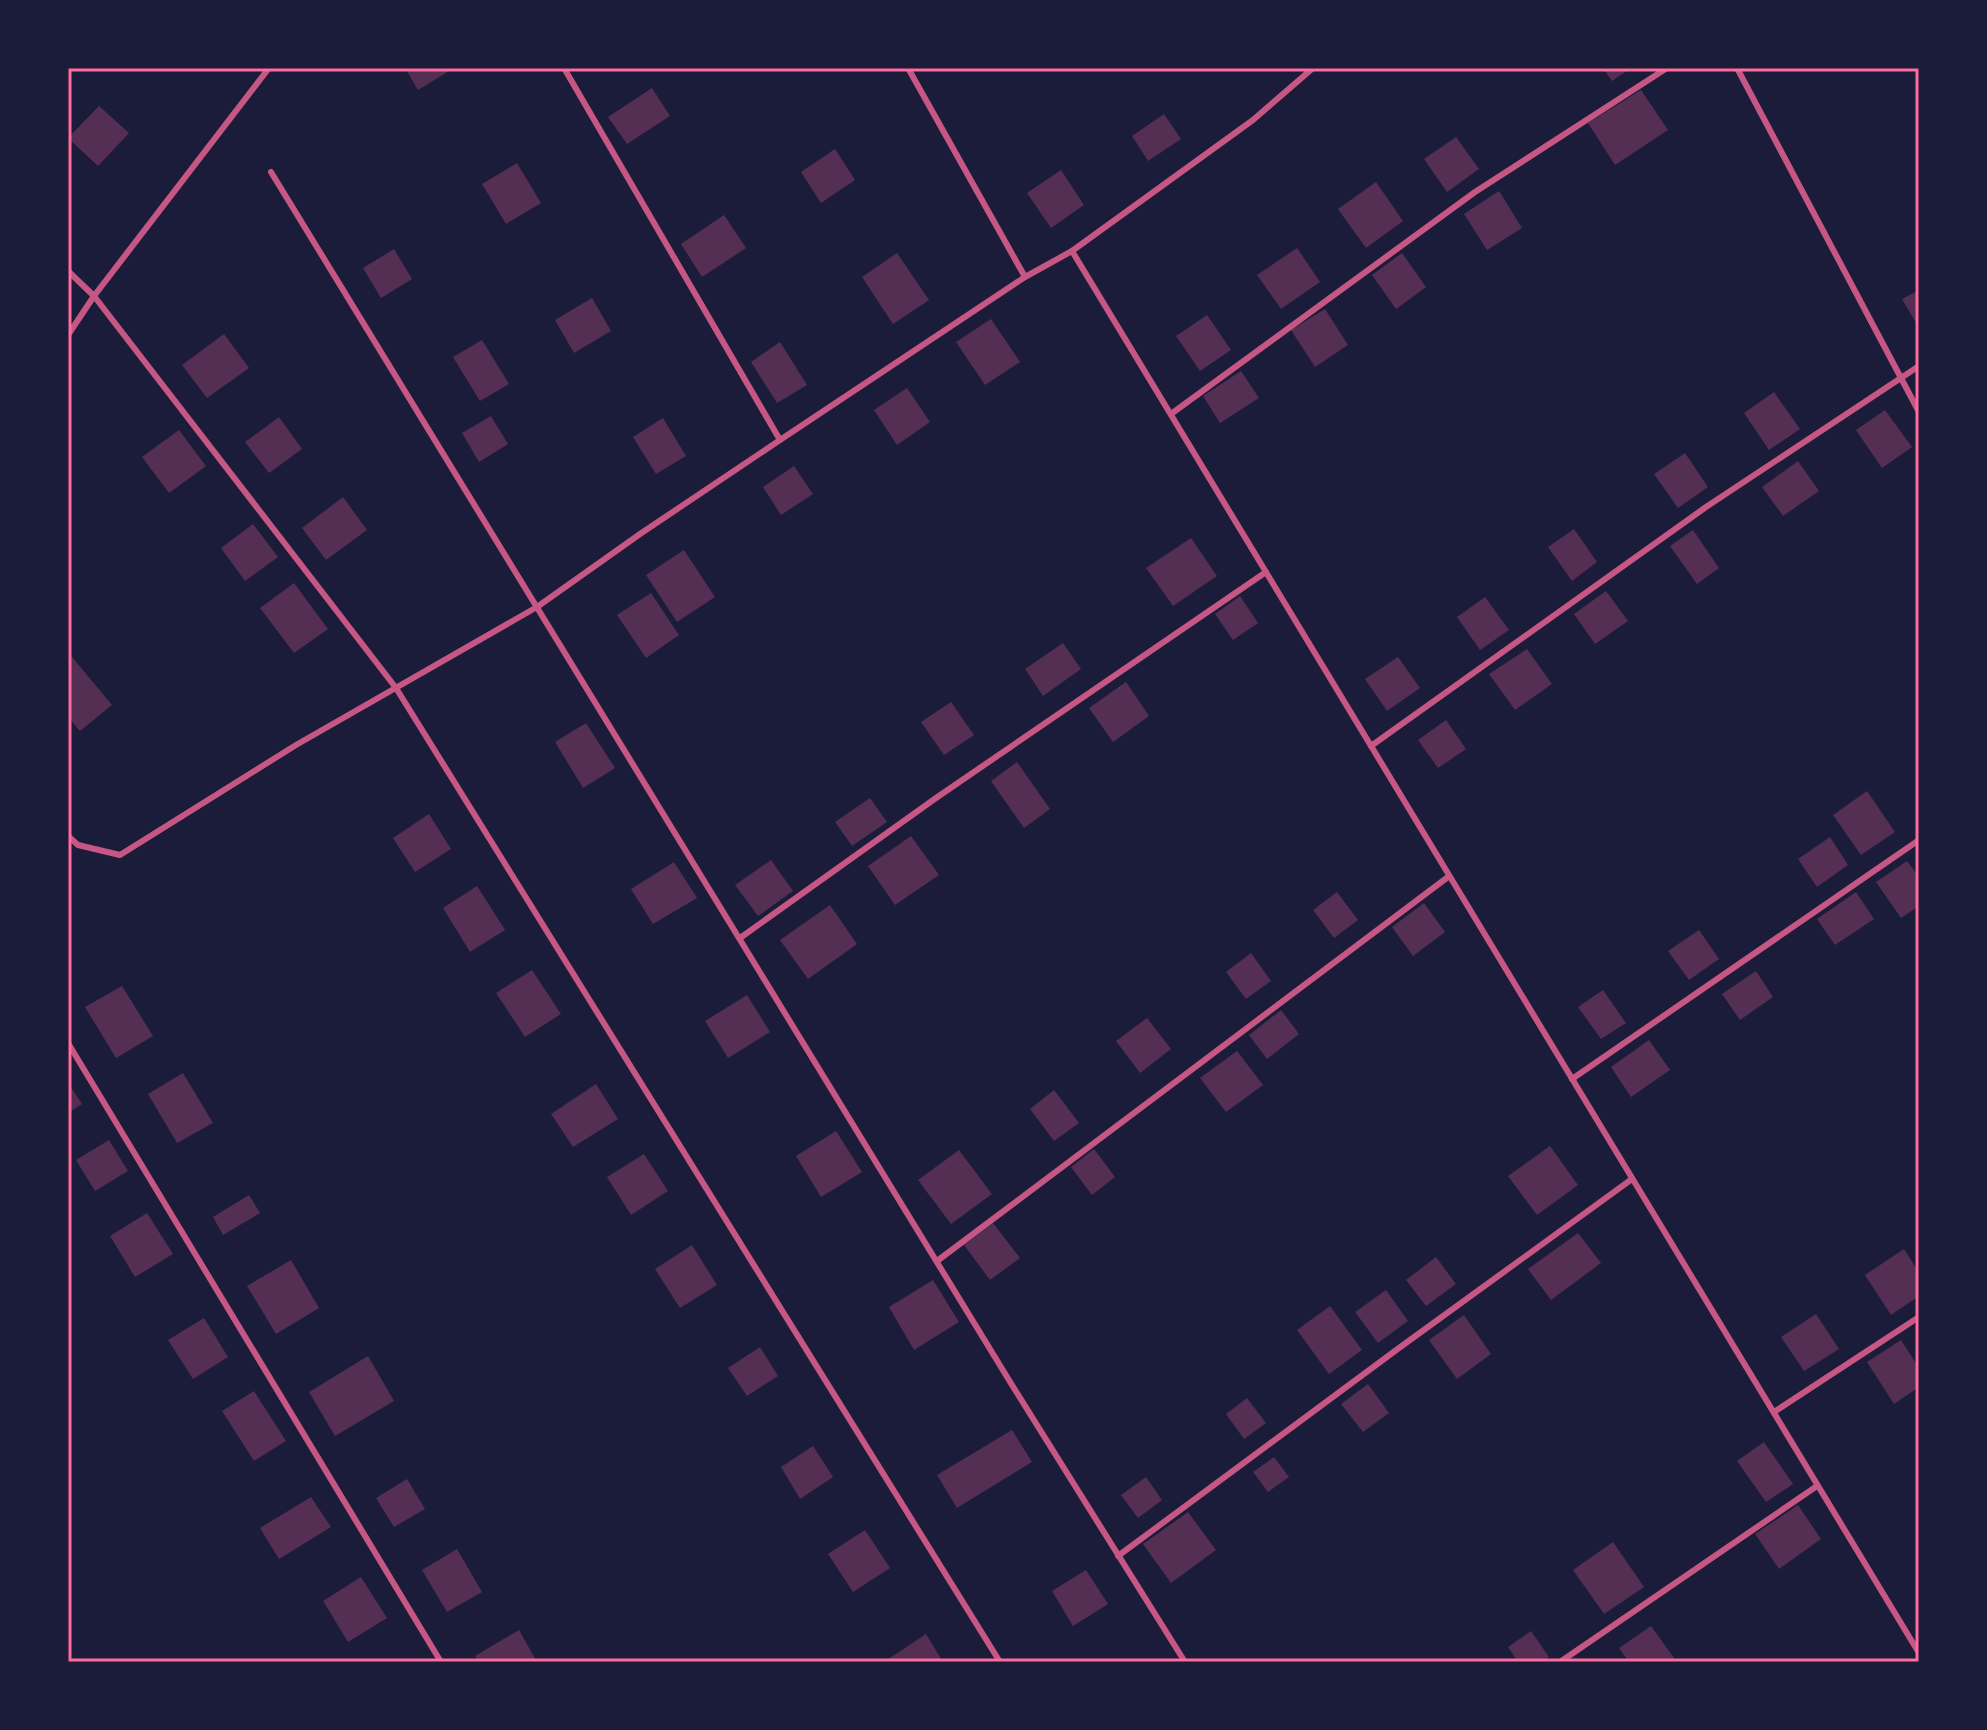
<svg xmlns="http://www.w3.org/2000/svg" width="1987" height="1730" font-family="'DejaVu Sans',sans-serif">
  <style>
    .building { fill: #542f53 }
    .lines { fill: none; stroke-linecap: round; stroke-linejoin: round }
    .service { stroke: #c65784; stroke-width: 6 }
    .neatline { fill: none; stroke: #ff6b9d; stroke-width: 3 }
  </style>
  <rect width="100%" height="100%" fill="#1b1b3a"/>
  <g class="building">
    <path d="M405,68H454L418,90Z"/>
    <path d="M1603,68H1631L1612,81Z"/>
    <path d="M652,88L670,116L627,144L608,117Z"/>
    <path d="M1641,90L1668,130L1615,165L1588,123Z"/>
    <path d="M99,106L129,133L98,166L68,138Z"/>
    <path d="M1164,114L1181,139L1148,161L1132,136Z"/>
    <path d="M1456,137L1479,169L1447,192L1424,159Z"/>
    <path d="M835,149L855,180L821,203L801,172Z"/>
    <path d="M517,163L541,203L506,224L482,184Z"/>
    <path d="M1061,170L1084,205L1051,228L1027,193Z"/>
    <path d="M1376,182L1403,221L1366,248L1338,209Z"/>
    <path d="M1499,191L1522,228L1487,250L1464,214Z"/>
    <path d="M724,215L746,248L702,277L681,244Z"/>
    <path d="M1297,248L1320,282L1281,309L1257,275Z"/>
    <path d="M394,249L412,279L381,298L363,268Z"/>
    <path d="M897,253L929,300L893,324L862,277Z"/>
    <path d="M1402,253L1426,287L1396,309L1372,275Z"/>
    <path d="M1919,290V328L1902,299Z"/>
    <path d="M592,298L611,331L574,353L555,320Z"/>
    <path d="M1325,309L1348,345L1315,367L1291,330Z"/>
    <path d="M1207,315L1231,350L1200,371L1176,336Z"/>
    <path d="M991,319L1020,362L985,385L956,342Z"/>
    <path d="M224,334L249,368L207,398L182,365Z"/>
    <path d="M482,340L509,384L480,401L453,357Z"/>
    <path d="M780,342L807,385L777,403L751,362Z"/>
    <path d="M1241,371L1259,398L1220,423L1203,396Z"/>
    <path d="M907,388L930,422L897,445L874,410Z"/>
    <path d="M1774,392L1800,429L1769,450L1744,413Z"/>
    <path d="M1885,410L1912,447L1882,468L1856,430Z"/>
    <path d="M491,416L508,444L479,462L462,433Z"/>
    <path d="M279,417L302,449L269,473L245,442Z"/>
    <path d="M663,418L686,456L656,474L633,437Z"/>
    <path d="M179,430L206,466L169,493L142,457Z"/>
    <path d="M1685,453L1708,487L1678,508L1654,474Z"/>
    <path d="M1798,461L1819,491L1783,516L1762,487Z"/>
    <path d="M794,466L813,494L781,515L763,487Z"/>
    <path d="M343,497L367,530L326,560L302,528Z"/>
    <path d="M253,524L278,557L245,581L221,548Z"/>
    <path d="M1574,529L1597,562L1572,581L1548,547Z"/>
    <path d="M1693,530L1719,568L1697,584L1670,546Z"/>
    <path d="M1191,538L1217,576L1173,606L1146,568Z"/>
    <path d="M684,550L715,597L677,622L646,575Z"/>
    <path d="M294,583L328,629L294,653L260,608Z"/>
    <path d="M1606,591L1628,621L1595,644L1574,614Z"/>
    <path d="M651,593L679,635L646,658L617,615Z"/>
    <path d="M1240,596L1258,623L1233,640L1215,614Z"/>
    <path d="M1485,597L1509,630L1480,650L1457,617Z"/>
    <path d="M1063,643L1081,669L1043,696L1025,669Z"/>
    <path d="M1527,649L1552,684L1515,710L1489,674Z"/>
    <path d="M72,657L112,705L80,731L68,717V661Z"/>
    <path d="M1398,657L1420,688L1387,711L1365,679Z"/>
    <path d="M1126,682L1149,716L1113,742L1089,708Z"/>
    <path d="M951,702L974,735L944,755L921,722Z"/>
    <path d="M1446,720L1466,749L1438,768L1418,740Z"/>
    <path d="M586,723L615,768L583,788L555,742Z"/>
    <path d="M1017,762L1050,809L1024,828L991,781Z"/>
    <path d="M1867,791L1895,832L1861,855L1833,815Z"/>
    <path d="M870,798L887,822L852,846L835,822Z"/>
    <path d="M429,814L451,849L415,872L393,838Z"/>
    <path d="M911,836L939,875L895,905L868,866Z"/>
    <path d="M1830,837L1848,865L1817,887L1798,859Z"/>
    <path d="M771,860L793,891L758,916L735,885Z"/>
    <path d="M1907,861L1919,877V906L1901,918L1876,882Z"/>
    <path d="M674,862L697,898L653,924L631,889Z"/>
    <path d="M477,886L505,930L470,952L443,908Z"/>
    <path d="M1337,892L1358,920L1334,938L1313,910Z"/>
    <path d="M1856,892L1874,919L1835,945L1817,919Z"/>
    <path d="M1424,903L1445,932L1413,956L1392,927Z"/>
    <path d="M830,905L857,944L808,979L780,940Z"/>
    <path d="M1699,930L1719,959L1689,980L1668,951Z"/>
    <path d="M1251,953L1271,981L1246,999L1226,972Z"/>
    <path d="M532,970L561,1014L525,1037L496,993Z"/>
    <path d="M1756,971L1773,997L1740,1020L1722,994Z"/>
    <path d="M122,986L153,1036L116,1058L85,1007Z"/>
    <path d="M1603,990L1626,1023L1601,1039L1578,1007Z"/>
    <path d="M747,995L770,1032L728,1058L705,1021Z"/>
    <path d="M1281,1010L1299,1034L1267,1059L1249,1035Z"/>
    <path d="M1147,1018L1171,1049L1140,1073L1116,1041Z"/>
    <path d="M1649,1040L1670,1070L1631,1097L1611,1067Z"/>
    <path d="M1237,1051L1263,1085L1226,1112L1200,1078Z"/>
    <path d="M183,1073L213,1123L177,1143L148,1094Z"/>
    <path d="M68,1083L82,1104L68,1113Z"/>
    <path d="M596,1084L618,1119L573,1147L551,1114Z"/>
    <path d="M1054,1090L1079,1123L1054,1141L1030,1109Z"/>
    <path d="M836,1131L862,1172L821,1197L796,1156Z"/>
    <path d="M109,1140L128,1171L95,1191L76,1160Z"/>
    <path d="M1550,1146L1578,1185L1537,1215L1508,1176Z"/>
    <path d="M1094,1149L1115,1177L1092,1195L1071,1167Z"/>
    <path d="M959,1150L992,1194L951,1224L918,1180Z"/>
    <path d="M644,1154L668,1191L631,1215L607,1177Z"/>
    <path d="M249,1195L260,1213L223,1235L213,1217Z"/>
    <path d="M147,1213L173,1254L135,1277L110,1236Z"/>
    <path d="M993,1223L1020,1258L990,1280L964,1245Z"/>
    <path d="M1578,1233L1601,1263L1551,1300L1528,1269Z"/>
    <path d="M692,1245L717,1285L680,1308L655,1269Z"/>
    <path d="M1904,1249L1919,1273V1296L1891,1315L1865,1275Z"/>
    <path d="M1436,1257L1456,1284L1426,1306L1406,1280Z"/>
    <path d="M291,1260L319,1308L276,1334L247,1286Z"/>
    <path d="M933,1280L959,1322L914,1350L889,1307Z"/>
    <path d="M1386,1290L1408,1321L1378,1343L1355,1312Z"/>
    <path d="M1330,1306L1362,1350L1329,1374L1297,1330Z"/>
    <path d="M1816,1314L1839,1349L1804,1371L1781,1337Z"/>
    <path d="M1464,1315L1491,1354L1457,1379L1429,1340Z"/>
    <path d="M204,1318L228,1357L193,1379L168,1340Z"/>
    <path d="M1901,1340L1919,1368V1387L1894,1404L1867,1362Z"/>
    <path d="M760,1347L778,1376L747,1396L728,1368Z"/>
    <path d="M368,1356L394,1401L335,1436L309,1392Z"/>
    <path d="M1368,1384L1389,1413L1363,1432L1341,1404Z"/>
    <path d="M254,1391L286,1441L254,1461L222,1411Z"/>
    <path d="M1247,1398L1266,1423L1244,1439L1226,1414Z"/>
    <path d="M1012,1430L1032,1462L957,1508L937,1475Z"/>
    <path d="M1764,1442L1793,1484L1766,1502L1737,1461Z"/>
    <path d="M813,1446L833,1477L800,1499L781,1467Z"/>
    <path d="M1274,1457L1289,1477L1268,1492L1253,1472Z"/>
    <path d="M1146,1477L1162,1500L1138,1518L1121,1495Z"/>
    <path d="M407,1479L425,1509L394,1527L376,1498Z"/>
    <path d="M311,1497L331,1527L279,1559L260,1528Z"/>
    <path d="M1798,1505L1821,1539L1779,1569L1755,1534Z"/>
    <path d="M1188,1512L1216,1550L1171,1583L1143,1544Z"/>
    <path d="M865,1530L890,1568L853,1592L828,1554Z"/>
    <path d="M1613,1542L1644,1587L1604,1614L1573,1570Z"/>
    <path d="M457,1549L482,1592L447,1612L422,1570Z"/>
    <path d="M1086,1570L1108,1604L1073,1626L1052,1591Z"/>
    <path d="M361,1577L387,1618L348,1642L323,1601Z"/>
    <path d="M1651,1626L1677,1662H1629L1619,1648Z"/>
    <path d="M519,1630L537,1662H479L475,1656Z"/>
    <path d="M1531,1631L1549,1657L1541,1662H1518L1508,1647Z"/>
    <path d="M926,1634L943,1662H889L887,1660Z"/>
  </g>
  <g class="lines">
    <g class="service">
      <path d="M564,68L780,440"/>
      <path d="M908,68L1025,277"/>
      <path d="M1737,68L1919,412"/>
      <path d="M271,172L1012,1385L1185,1662"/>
      <path d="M1072,251L1919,1653"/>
      <path d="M68,271L94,296L396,688L1000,1662"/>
      <path d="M68,335L94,296L269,68"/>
      <path d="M1171,414L1475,192L1667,68"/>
      <path d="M1371,746L1706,507L1919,366"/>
      <path d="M68,836L78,845L120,855L296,745L537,607L640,534L780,440L1025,277L1072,251L1253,120L1313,68"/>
      <path d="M740,938L936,798L1266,572"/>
      <path d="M68,1043L441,1662"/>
      <path d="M1572,1079L1919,840"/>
      <path d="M937,1261L1448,877"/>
      <path d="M1774,1412L1919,1317"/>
      <path d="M1118,1556L1399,1348L1632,1179"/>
      <path d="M1560,1662L1817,1486"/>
    </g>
  </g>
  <rect width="1987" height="1730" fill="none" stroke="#1b1b3a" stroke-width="140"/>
  <rect x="70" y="70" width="1847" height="1590" class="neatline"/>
</svg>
